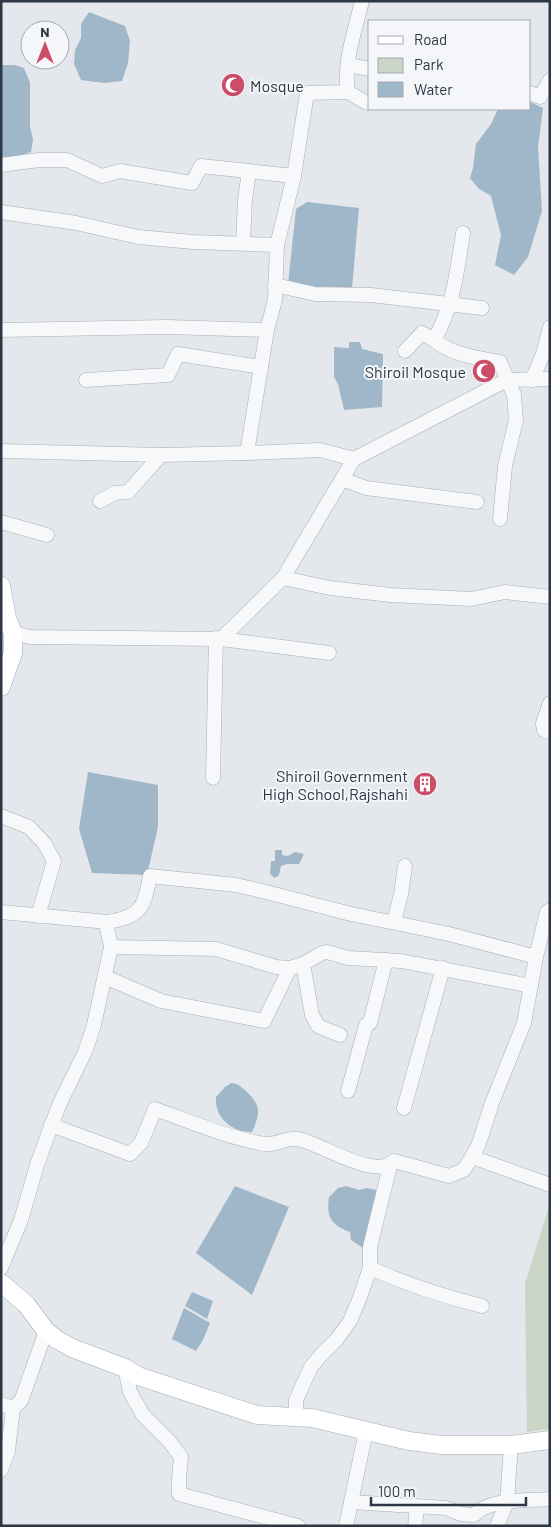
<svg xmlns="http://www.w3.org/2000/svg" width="551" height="1527" font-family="Barlow,sans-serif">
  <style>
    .green { fill: #cad5c5 }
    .water { fill: #a0b7ca }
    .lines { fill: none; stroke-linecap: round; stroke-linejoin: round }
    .minor-casing { stroke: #a9aeb6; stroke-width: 15 }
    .major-casing { stroke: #a3acb7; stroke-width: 19 }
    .minor { stroke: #f7f8fa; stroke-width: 14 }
    .major { stroke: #fff; stroke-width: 18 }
    .labels { text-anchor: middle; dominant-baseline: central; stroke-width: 4; stroke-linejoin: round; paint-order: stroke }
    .poi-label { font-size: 16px; fill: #2c3644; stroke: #f4f6f9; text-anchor: end }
  </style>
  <rect width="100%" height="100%" fill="#e4e7eb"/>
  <path class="green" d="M550,1203V1429L527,1432L525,1284Z"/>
  <g class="water">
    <path d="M89,12L125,26L130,41L128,63L122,81L104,83L81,80L74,64L75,50L81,38V24Z"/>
    <path d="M1,65H15L24,68L30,83V126L33,140L31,152L5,161L1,159Z"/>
    <path d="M530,102L543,108L538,147L542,211L528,257L514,275L495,265L501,235L491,196L478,188L470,178L473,168L476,144L491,124L498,109H530Z"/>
    <path d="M307,202L359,208L352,289L337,294L288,284L296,209Z"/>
    <path d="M349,342H360L362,349L383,354L382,407L344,410L338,384L334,377V347L349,348Z"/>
    <path d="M88,772L158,785V827L147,875L92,873L79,829Z"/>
    <path d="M275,850H282V855L288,856L295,852L304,854L299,864H287L281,866L279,875L275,878L270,874L271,861H275Z"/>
    <path d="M231,1083C237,1083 240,1086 245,1090C261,1105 261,1112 252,1132C233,1133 214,1118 216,1097L225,1087Z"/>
    <path d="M235,1186L289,1207L252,1295L196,1253Z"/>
    <path d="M346,1186L359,1190L367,1188L376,1190L379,1195L366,1250L351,1240L350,1232C331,1225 326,1217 329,1197L338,1188Z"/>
    <path d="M192,1292L213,1301L207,1319L185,1306Z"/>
    <path d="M184,1308L210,1323L203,1340L196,1351L172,1339Z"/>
  </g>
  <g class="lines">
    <g class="minor-casing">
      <g id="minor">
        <path d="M362,1C355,31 343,62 348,92L367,103"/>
        <path d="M348,65L370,69"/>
        <path d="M530,93L540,97L550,80"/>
        <path d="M1,165L39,160H67L102,176L120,171L192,183L201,166L294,176"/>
        <path d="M1,212L76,223L138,237L193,242L277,245L294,176L307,93L348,92"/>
        <path d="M463,233C457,271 454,305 434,340C452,355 478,358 500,362L514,395L516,420L505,466L500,519"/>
        <path d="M243,243L245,200L249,171"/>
        <path d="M277,245L275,300L267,330L247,453L320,450L354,459"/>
        <path d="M275,285L315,294L371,295L482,308"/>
        <path d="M1,330L168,327L267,330"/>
        <path d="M405,351L422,333L434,340"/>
        <path d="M86,380L168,375L178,354L261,367"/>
        <path d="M532,380L543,354L550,327"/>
        <path d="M1,451L161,455L247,453"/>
        <path d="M342,479L366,488L477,502"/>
        <path d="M100,501L115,493L128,492L161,455"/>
        <path d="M1,522L47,535"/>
        <path d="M283,578L330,588L390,595L471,599L505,592L550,597"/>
        <path d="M13,633L30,637L221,639L283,578L354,459L507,380L550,379"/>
        <path d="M221,639L329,653"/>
        <path d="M550,703L543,723L544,730L550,732"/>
        <path d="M213,778L216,638"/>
        <path d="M1,816L29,827L44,843L54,861L38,916"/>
        <path d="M1,912L108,922"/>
        <path d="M394,922L401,894L405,866"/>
        <path d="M111,947L216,949L276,967L290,968L303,964L322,953L327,952L348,958L401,961L531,986"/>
        <path d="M303,964L312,1015L318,1026L340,1035"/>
        <path d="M105,977L161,1001L264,1021L290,968"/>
        <path d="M348,1091L366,1025L370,1023L386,960"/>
        <path d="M404,1108L443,968"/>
        <path d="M51,1125L130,1154L141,1143L155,1109C191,1122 227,1137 264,1144C276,1146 286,1137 298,1139C320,1143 376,1181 394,1161L449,1176L464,1170L478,1146L492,1103L524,1023L536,957L547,912L550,910"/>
        <path d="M472,1157L550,1185"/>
        <path d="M1,1268L21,1220L37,1165L50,1129L60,1103L85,1052L94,1025L111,947L107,928L108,922C142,916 144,907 150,876L236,885L266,892L351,914L449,934L536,957"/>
        <path d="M370,1268C408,1285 442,1296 482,1306"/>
        <path d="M125,1368L130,1392L143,1415L170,1442L181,1457L179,1478V1494L298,1526"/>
        <path d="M1,1404L13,1408L21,1401L46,1331"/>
        <path d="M296,1418V1400L311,1367L321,1355L337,1339L350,1321L359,1300L370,1268V1247L390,1166"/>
        <path d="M1,1470L8,1451L13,1408"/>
        <path d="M351,1502L446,1508L461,1514L474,1515C490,1498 528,1501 550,1499"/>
        <path d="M346,1526L366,1431"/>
        <path d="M415,1526L417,1507"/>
        <path d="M497,1526L507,1502L511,1445"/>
      </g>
    </g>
    <g class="major-casing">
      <g id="major">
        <path d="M1,586L7,618L13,633V653L1,687"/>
        <path d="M1,1283L26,1304L46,1331L56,1339L72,1348L125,1368L138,1376L257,1415L312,1418L409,1441L442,1445H511L550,1440"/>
      </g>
    </g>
    <use href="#minor" class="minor"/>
    <use href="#major" class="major"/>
  </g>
  <defs>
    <g id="mosque-disc" transform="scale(1.25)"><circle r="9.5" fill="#cc4d68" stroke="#f4f6f9"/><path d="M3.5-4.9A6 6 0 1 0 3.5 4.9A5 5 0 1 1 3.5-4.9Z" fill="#fff"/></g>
    <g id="building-disc" transform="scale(1.25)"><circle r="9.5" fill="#cc4d68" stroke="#f4f6f9"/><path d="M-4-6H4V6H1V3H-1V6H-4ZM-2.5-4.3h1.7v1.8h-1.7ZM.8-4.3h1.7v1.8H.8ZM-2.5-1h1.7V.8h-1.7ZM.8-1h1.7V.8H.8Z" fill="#fff"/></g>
  </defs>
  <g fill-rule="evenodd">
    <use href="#mosque-disc" x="233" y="85"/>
    <use href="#mosque-disc" x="484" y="371"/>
    <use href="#building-disc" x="425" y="784"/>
  </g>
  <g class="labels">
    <g class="poi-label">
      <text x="250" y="85" text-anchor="start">Mosque</text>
      <text x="466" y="371">Shiroil Mosque</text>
      <text x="408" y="775">Shiroil Government<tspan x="408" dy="18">High School,Rajshahi</tspan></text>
    </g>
  </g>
  <rect width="551" height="1527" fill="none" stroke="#2c3644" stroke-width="5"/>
  <rect x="368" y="20" width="162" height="90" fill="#f4f6f9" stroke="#a4a9b1"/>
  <rect x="378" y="36" width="25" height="8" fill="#ffffff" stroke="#a4a9b1"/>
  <text x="414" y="45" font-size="15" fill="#2c3644">Road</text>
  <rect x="378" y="58" width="25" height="15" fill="#cad5c5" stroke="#a4a9b1"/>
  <text x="414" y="70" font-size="15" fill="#2c3644">Park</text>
  <rect x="378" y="82" width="25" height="15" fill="#a0b7ca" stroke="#a4a9b1"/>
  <text x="414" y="95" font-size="15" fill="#2c3644">Water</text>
  <g transform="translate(45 45)"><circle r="24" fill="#f4f6f9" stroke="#a4a9b1"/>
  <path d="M0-4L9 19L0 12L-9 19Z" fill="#cc4d68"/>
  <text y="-8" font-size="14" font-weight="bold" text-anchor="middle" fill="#2c3644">N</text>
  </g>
  <path d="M371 1497v8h155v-8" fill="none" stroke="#2c3644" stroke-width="2.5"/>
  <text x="378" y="1497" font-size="15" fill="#2c3644" stroke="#f4f6f9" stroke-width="4" paint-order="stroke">100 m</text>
</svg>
